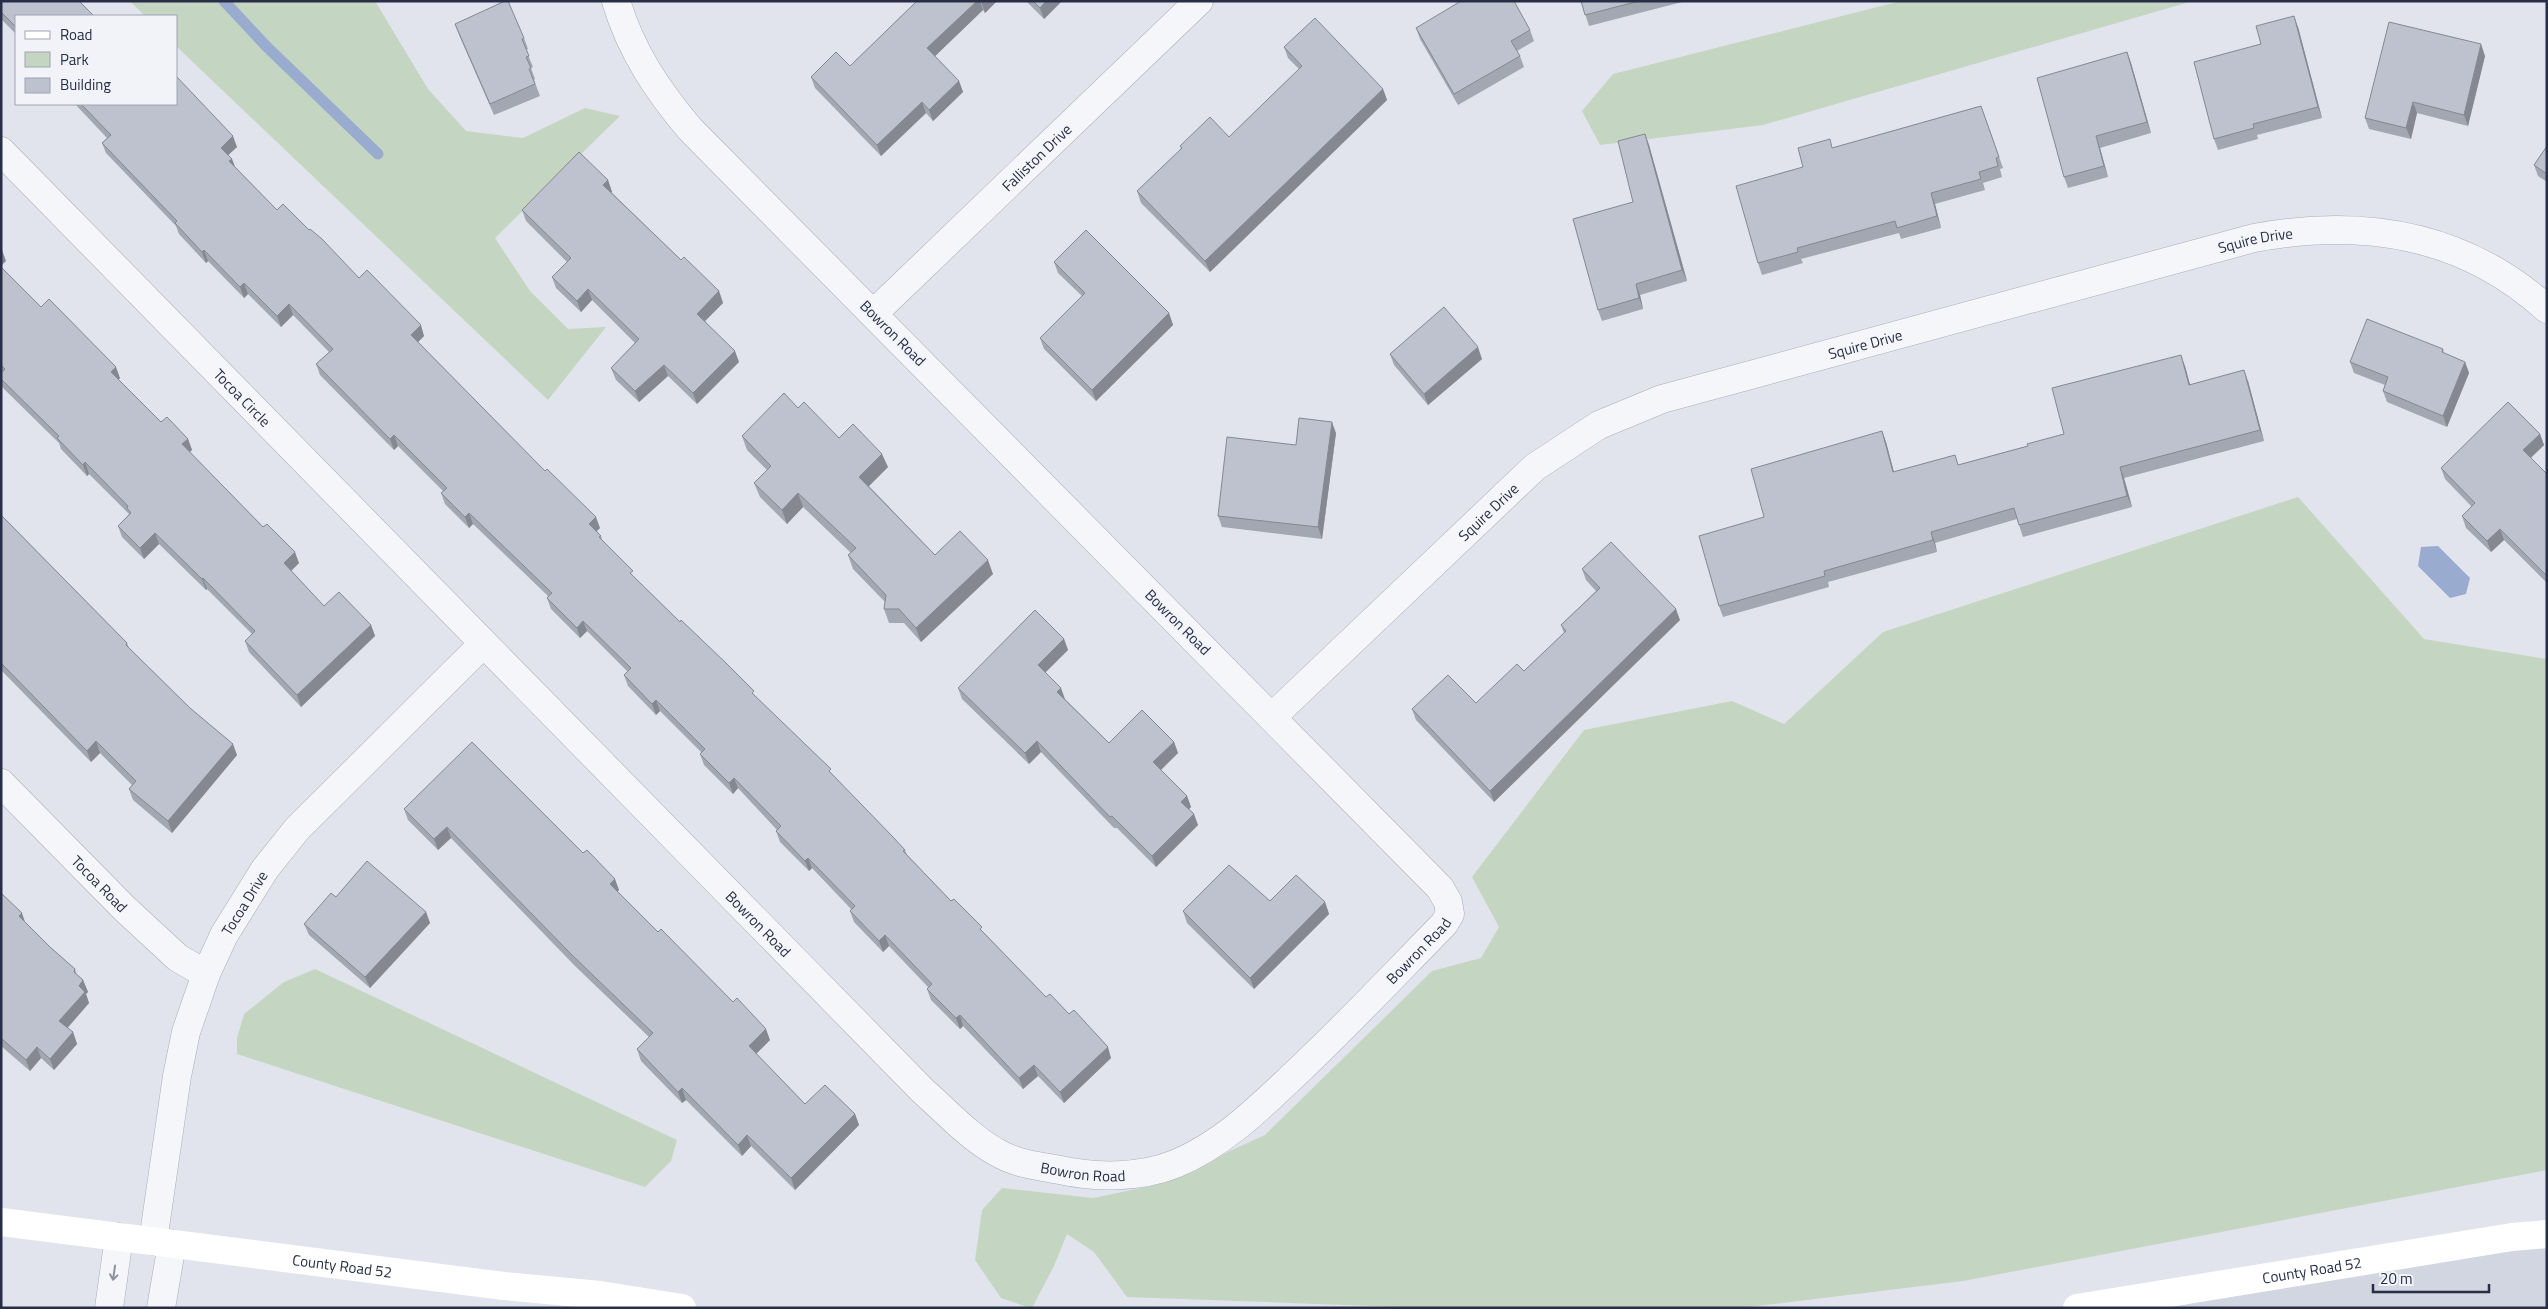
<svg xmlns="http://www.w3.org/2000/svg" width="2548" height="1309" font-family="'Titillium Web',sans-serif">
  <style>
    .built { fill: #d2d6e1 }
    .green { fill: #c4d6c1 }
    .water { fill: #99accf }
    .lines { fill: none; stroke-linecap: round; stroke-linejoin: round }
    .stream { stroke: #99accf; stroke-width: 11 }
    .minor-casing { stroke: #a9adba; stroke-width: 29 }
    .minor { stroke: #f5f6f9; stroke-width: 28 }
    .secondary { stroke: #fff; stroke-width: 28 }
    .wall { fill: #a3a7b2 }
    .shaded-wall { fill: #858891 }
    .building { fill: #bec2cf; stroke: #858891 }
    .oneway { stroke: #8e92a0 }
    .labels { text-anchor: middle; dominant-baseline: central; stroke-width: 4; stroke-linejoin: round; paint-order: stroke }
    .street-label { font-size: 15px; fill: #272e46; stroke: #f1f3f8 }
  </style>
  <rect width="100%" height="100%" fill="#e1e4ec"/>
  <path class="built" d="M2547,1236V1308H2168L2512,1237Z"/>
  <g class="green">
    <path d="M130,1H375L428,89L466,131L523,138L585,108L620,116L495,238L530,291L568,329L606,327L548,400L176,46V16H145Z"/>
    <path d="M1901,1H2193L1763,125L1600,145L1582,111L1613,74Z"/>
    <path d="M2298,497L2424,639L2547,659V1170L1963,1281L1740,1308H1424L1127,1297L1094,1252L1067,1234L1054,1266L1032,1308H1030L1001,1298L975,1260L982,1210L1002,1188L1093,1198L1156,1185L1265,1135L1432,971L1481,958L1499,927L1472,877L1584,730L1732,701L1784,724L1883,632Z"/>
    <path d="M315,969L677,1140L671,1161L645,1187L237,1054V1038L244,1014L284,982Z"/>
  </g>
  <path class="water" d="M2438,546L2470,578L2466,594L2450,598L2418,566L2421,547Z"/>
  <g class="lines">
    <path class="stream" d="M224,1L266,46L378,154"/>
    <g class="minor-casing">
      <g id="minor">
        <path id="s1" d="M1,151L923,1091C947,1112 970,1138 998,1153C1017,1164 1039,1166 1060,1170C1096,1178 1140,1178 1175,1164C1223,1144 1258,1109 1295,1074C1346,1026 1395,974 1444,924L1450,914L1448,902L1440,888L690,129C657,90 631,51 616,1"/>
        <path id="s2" d="M874,313L1199,1"/>
        <path id="s3" d="M1272,717L1535,467L1599,425L1662,399L2254,238C2362,218 2463,233 2547,309"/>
        <path id="s4" d="M1,783L124,908L178,958L206,974"/>
        <path id="s5" d="M153,1241L177,1076L186,1032L206,974L224,935L265,869L297,829L483,644"/>
        <path d="M109,1308L119,1237"/>
        <path d="M161,1308L172,1244"/>
      </g>
    </g>
    <use href="#minor" class="minor"/>
    <g class="secondary">
      <path id="s6" d="M1,1222L504,1286L600,1295L682,1308"/>
      <path id="s7" d="M2077,1308L2512,1237L2547,1234"/>
    </g>
  </g>
  <g class="wall">
    <path d="M917,1H997L985,13L983,10L935,56L959,81L963,92L933,121L926,113L881,156L815,88L811,77L850,66Z"/>
    <path d="M1026,1H1062L1044,19Z"/>
    <path d="M1581,1H1686L1589,26Z"/>
    <path d="M1,2L16,16V34L1,19Z"/>
    <path d="M455,24L524,38L528,49L526,50L533,67L531,68L535,79L534,80L540,96L494,115L459,35Z"/>
    <path d="M2298,27L2322,118L2257,135L2258,139L2218,150L2214,139L2261,44Z"/>
    <path d="M1416,28L1530,30L1534,41L1517,51L1520,56L1524,67L1458,105L1420,39Z"/>
    <path d="M1284,47L1383,89L1387,100L1210,272L1141,203L1137,191L1181,149L1180,146L1229,137L1299,69L1288,58Z"/>
    <path d="M2127,52L2131,63L2151,133L2100,148L2108,177L2068,188L2064,177Z"/>
    <path d="M2485,56L2468,126L2417,113L2411,139L2369,129L2365,118Z"/>
    <path d="M75,104H176L237,147L228,155L232,159L234,166L277,210L309,230L359,278L424,336L418,342L600,528L597,531L601,536L603,542L635,578L756,697L833,776L905,850L907,855L951,901L984,933L1046,997L1111,1058L1064,1103L1038,1076L1023,1089L963,1026L960,1029L931,1000L927,989L928,987L889,946L883,952L854,922L850,911L851,909L812,868L809,871L780,842L776,831L777,830L738,788L733,794L704,765L700,754L701,752L660,711L656,715L628,686L624,675L628,672L587,631L580,638L551,609L547,598L548,596L473,524L469,528L445,504L441,493L443,491L398,446L394,450L320,375L316,364L329,352L293,315L281,327L248,294L244,298L208,261L206,263L179,234L176,226L106,153L102,143L107,138Z"/>
    <path d="M1981,106L2003,168L2000,169L2002,177L1983,183L1985,190L1935,204L1941,228L1901,239L1899,233L1801,259L1803,263L1762,275L1758,263L1803,167L1833,148Z"/>
    <path d="M1645,134L1649,145L1687,281L1640,295L1643,309L1602,321L1598,310L1633,202Z"/>
    <path d="M2547,146V182L2538,176L2534,165Z"/>
    <path d="M608,180L612,192H611L681,260L719,291L723,303L705,321L739,362L697,404L668,376L639,402L616,380L611,368L635,343L592,300L581,312L556,288L552,277L567,262L526,221L522,210Z"/>
    <path d="M1054,262L1169,313L1173,325L1096,401L1044,349L1040,338L1082,296L1058,273Z"/>
    <path d="M1,267L41,307L120,378L118,380L161,422L188,439L192,450L189,452L299,563L291,571L324,606L371,625L375,636L301,707L249,652L245,641L252,634L207,589L206,590L159,544L144,559L122,537L118,526L129,514L89,474L87,476L61,449L59,443L2,387L1,384Z"/>
    <path d="M2443,349L2444,353L2465,362L2469,373L2447,427L2387,402L2383,391L2385,385L2354,373L2350,362Z"/>
    <path d="M1390,354L1482,359L1428,405L1394,365Z"/>
    <path d="M2185,366L2190,385L2248,381L2264,441L2124,478L2132,507L2023,537L2017,519L1935,543L1937,552L1828,582L1829,587L1723,617L1719,606L1764,517L1882,431L1886,442L1894,472L1955,455L1958,465L2028,446L2064,434Z"/>
    <path d="M798,408L839,438L888,467L869,486L935,555L993,574L921,642L904,623H889L884,609L885,602L853,569L848,555L851,553L803,507L787,524L760,497L754,483L767,470L747,450L742,436Z"/>
    <path d="M1336,433L1322,539L1222,527L1218,516L1296,445Z"/>
    <path d="M2540,434L2544,445L2531,458L2547,474V583L2504,540L2491,552L2466,528L2462,516L2472,507L2445,479L2441,468Z"/>
    <path d="M1,515L127,643L129,648L237,755L172,833L133,800L129,789L132,785L100,753L91,762L1,670Z"/>
    <path d="M1582,569L1680,620L1494,802L1416,720L1412,709L1476,703L1524,671L1564,633L1561,625L1596,591L1586,580Z"/>
    <path d="M1064,639L1068,650L1045,672L1065,699L1109,743L1174,742L1178,753L1160,770L1187,796L1191,807L1189,809L1198,825L1156,867L1117,828H1114L1041,752L1029,764L962,699L958,688Z"/>
    <path d="M404,809L619,890L617,892L658,932L770,1040L756,1054L805,1104L855,1114L859,1125L795,1190L751,1146L742,1156L686,1100L682,1103L641,1061L637,1049L649,1037L575,966L451,838L438,850L408,820Z"/>
    <path d="M1,893L24,921L50,947L75,969L77,975L83,980L88,992L86,994L89,1003L67,1028L73,1032L77,1044L54,1070L41,1058L30,1071L1,1046Z"/>
    <path d="M336,897L426,912L430,923L370,988L309,935L304,924Z"/>
    <path d="M1325,902L1329,914L1254,989L1187,923L1183,911Z"/>
  </g>
  <g class="shaded-wall">
    <path d="M977,1H980L983,10L931,60L927,48Z"/>
    <path d="M981,1H997L985,13Z"/>
    <path d="M1046,1H1062L1044,19L1040,8Z"/>
    <path d="M2294,16L2298,27L2322,118L2318,107Z"/>
    <path d="M2481,44L2485,56L2468,126L2464,115Z"/>
    <path d="M2127,52L2131,63L2151,133L2147,122Z"/>
    <path d="M959,81L963,92L933,121L929,110Z"/>
    <path d="M1383,89L1387,100L1210,272L1205,261Z"/>
    <path d="M922,102L926,113L881,156L877,145Z"/>
    <path d="M2413,102L2417,113L2411,139L2406,128Z"/>
    <path d="M1645,134L1649,145L1687,281L1682,270Z"/>
    <path d="M233,136L237,147L225,158L221,148Z"/>
    <path d="M2096,136L2100,148L2108,177L2104,166Z"/>
    <path d="M232,159L236,169L229,161Z"/>
    <path d="M608,180L612,192L607,196L603,185Z"/>
    <path d="M1931,193L1935,204L1941,228L1937,216Z"/>
    <path d="M2,250L6,261L1,266V251Z"/>
    <path d="M204,250L208,261L206,263L202,252Z"/>
    <path d="M244,283L248,294L244,298L240,287Z"/>
    <path d="M1636,284L1640,295L1643,309L1639,298Z"/>
    <path d="M588,289L592,300L581,312L577,301Z"/>
    <path d="M719,291L723,303L701,325L697,314Z"/>
    <path d="M289,304L293,315L281,327L277,316Z"/>
    <path d="M1169,313L1173,325L1096,401L1092,390Z"/>
    <path d="M421,325L424,336L414,346L411,335Z"/>
    <path d="M1478,347L1482,359L1428,405L1424,394Z"/>
    <path d="M735,351L739,362L697,404L693,393Z"/>
    <path d="M2181,355L2185,366L2193,396L2189,385Z"/>
    <path d="M2465,362L2469,373L2447,427L2443,416Z"/>
    <path d="M664,365L668,376L639,402L635,391Z"/>
    <path d="M116,367L120,378L115,384L111,372Z"/>
    <path d="M2244,370L2248,381L2264,441L2260,430Z"/>
    <path d="M1332,422L1336,433L1322,539L1318,527Z"/>
    <path d="M1882,431L1886,442L1897,484L1893,472Z"/>
    <path d="M2540,434L2544,445L2527,461L2523,450Z"/>
    <path d="M394,435L398,446L394,450L390,439Z"/>
    <path d="M188,439L192,450L186,456L182,444Z"/>
    <path d="M882,454L888,467L864,491L859,477Z"/>
    <path d="M85,462L89,474L87,476L83,465Z"/>
    <path d="M2120,467L2124,478L2132,507L2127,496Z"/>
    <path d="M798,493L803,507L787,524L782,510Z"/>
    <path d="M469,513L473,524L469,528L465,517Z"/>
    <path d="M596,517L600,528L593,534L589,524Z"/>
    <path d="M2500,529L2504,540L2491,552L2487,541Z"/>
    <path d="M1931,532L1935,543L1937,552L1933,540Z"/>
    <path d="M155,533L159,544L144,559L140,548Z"/>
    <path d="M295,552L299,563L288,574L284,563Z"/>
    <path d="M988,560L993,574L921,642L916,628Z"/>
    <path d="M203,578L207,589L206,590L202,579Z"/>
    <path d="M1676,609L1680,620L1494,802L1490,791Z"/>
    <path d="M583,621L587,631L580,638L577,628Z"/>
    <path d="M371,625L375,636L301,707L297,695Z"/>
    <path d="M1064,639L1068,650L1042,676L1038,665Z"/>
    <path d="M1061,688L1065,699L1057,692Z"/>
    <path d="M656,700L660,711L656,715L652,704Z"/>
    <path d="M96,741L100,753L91,762L87,751Z"/>
    <path d="M1037,741L1041,752L1029,764L1025,753Z"/>
    <path d="M1174,742L1178,753L1157,774L1153,762Z"/>
    <path d="M233,744L237,755L172,833L168,821Z"/>
    <path d="M734,778L738,788L733,794L729,783Z"/>
    <path d="M1187,796L1191,807L1185,813L1181,802Z"/>
    <path d="M1194,814L1198,825L1156,867L1152,856Z"/>
    <path d="M447,827L451,838L438,850L434,839Z"/>
    <path d="M808,858L812,868L809,871L805,861Z"/>
    <path d="M615,879L619,890L614,896L610,884Z"/>
    <path d="M1325,902L1329,914L1254,989L1250,978Z"/>
    <path d="M426,912L430,923L370,988L365,977Z"/>
    <path d="M22,913L26,925L19,916Z"/>
    <path d="M885,935L889,946L883,952L879,941Z"/>
    <path d="M83,980L88,992L86,994L89,1003L64,1032L59,1021L79,986Z"/>
    <path d="M960,1015L963,1026L960,1029L956,1018Z"/>
    <path d="M766,1029L770,1040L753,1057L749,1046Z"/>
    <path d="M73,1032L77,1044L54,1070L50,1059Z"/>
    <path d="M37,1047L41,1058L30,1071L26,1060Z"/>
    <path d="M1108,1047L1111,1058L1064,1103L1060,1092Z"/>
    <path d="M1034,1065L1038,1076L1023,1089L1019,1078Z"/>
    <path d="M682,1088L686,1100L682,1103L678,1092Z"/>
    <path d="M855,1114L859,1125L795,1190L791,1178Z"/>
    <path d="M747,1135L751,1146L742,1156L738,1145Z"/>
  </g>
  <g class="building">
    <path d="M2,1H79L94,16H16V27L1,12V2Z"/>
    <path d="M505,1H508L524,38L522,39L529,56L526,57L531,68L529,69L535,84L490,104L455,24Z"/>
    <path d="M917,1H977L927,48L959,81L929,110L922,102L877,145L811,77L836,52L850,66Z"/>
    <path d="M1033,1H1046L1040,8Z"/>
    <path d="M1461,1H1514L1530,30L1511,41L1520,56L1454,94L1416,28Z"/>
    <path d="M1581,1H1639L1585,15Z"/>
    <path d="M2294,16L2318,107L2253,124L2254,128L2214,139L2194,62L2261,44L2256,26Z"/>
    <path d="M1315,18L1383,89L1205,261L1137,191L1182,148L1180,146L1210,117L1229,137L1302,66L1284,47Z"/>
    <path d="M2389,22L2481,44L2464,115L2413,102L2406,128L2365,118Z"/>
    <path d="M2127,52L2147,122L2096,136L2104,166L2064,177L2037,78Z"/>
    <path d="M176,76L233,136L221,148L232,159L229,161L277,210L283,204L309,230L310,229L322,239L359,278L367,270L421,325L411,335L545,471L547,469L596,517L589,524L601,536L599,537L633,571L630,573L680,622L681,620L726,663L754,691L752,693L831,769L829,771L893,837L905,850L903,851L951,901L954,899L982,927L980,929L1046,997L1050,994L1069,1014L1074,1010L1108,1047L1060,1092L1034,1065L1019,1078L960,1015L956,1018L927,989L932,984L885,935L879,941L850,911L855,906L808,858L805,861L776,831L781,826L734,778L729,783L700,754L705,749L656,700L652,704L624,675L631,668L583,621L577,628L547,598L552,593L469,513L465,517L441,493L447,488L394,435L390,439L316,364L333,349L289,304L277,316L244,283L240,287L204,250L202,252L175,223L177,221L102,143L111,135L81,104H176Z"/>
    <path d="M1981,106L1999,157L1996,158L1998,166L1979,172L1981,179L1931,193L1937,216L1897,228L1895,221L1797,248L1798,252L1758,263L1736,186L1803,167L1798,148L1830,139L1832,148Z"/>
    <path d="M1645,134L1682,270L1636,284L1639,298L1598,310L1573,219L1633,202L1618,141Z"/>
    <path d="M2547,146V174L2534,165Z"/>
    <path d="M579,152L608,180L603,185L681,260L684,257L719,291L697,314L735,351L693,393L664,365L635,391L611,368L639,339L588,289L577,301L552,277L571,258L522,210Z"/>
    <path d="M1086,230L1169,313L1092,390L1040,338L1085,293L1054,262Z"/>
    <path d="M1,267L41,307L49,299L116,367L111,372L161,422L167,417L188,439L182,444L263,527L267,524L295,552L284,563L324,606L339,592L371,625L297,695L245,641L255,631L203,578L202,579L155,533L140,548L118,526L131,513L127,508L128,506L85,462L83,465L57,438L59,436L1,379V373L5,369L1,365Z"/>
    <path d="M1444,307L1478,347L1424,394L1390,354Z"/>
    <path d="M2367,319L2443,349L2442,352L2465,362L2443,416L2383,391L2388,377L2350,362Z"/>
    <path d="M2181,355L2189,385L2244,370L2260,430L2120,467L2127,496L2019,525L2014,508L1931,532L1933,540L1824,571L1825,576L1719,606L1699,536L1764,517L1751,469L1882,431L1893,472L1955,455L1958,465L2028,446L2027,444L2064,434L2052,388Z"/>
    <path d="M784,393L798,408L804,402L839,438L853,424L882,454L859,477L935,555L960,531L988,560L916,628L899,609H884L886,595L848,555L856,548L798,493L782,510L754,483L771,466L742,436Z"/>
    <path d="M2508,402L2540,434L2523,450L2547,474V576L2500,529L2487,541L2462,516L2475,503L2441,468Z"/>
    <path d="M1299,418L1332,422L1318,527L1218,516L1227,437L1296,445Z"/>
    <path d="M1,515L127,643L126,645L190,708L233,744L168,821L129,789L136,781L96,741L87,751L1,663Z"/>
    <path d="M1611,542L1676,609L1490,791L1412,709L1448,675L1476,703L1517,664L1524,671L1566,631L1561,625L1600,588L1582,569Z"/>
    <path d="M1035,610L1064,639L1038,665L1061,688L1057,692L1109,743L1142,710L1174,742L1153,762L1187,796L1181,802L1194,814L1152,856L1112,816L1110,817L1037,741L1025,753L958,688Z"/>
    <path d="M472,742L583,853L587,850L615,879L610,884L658,932L661,929L733,1002L737,998L766,1029L749,1046L805,1104L825,1085L855,1114L791,1178L747,1135L738,1145L682,1088L678,1092L637,1049L653,1033L571,954L447,827L434,839L404,809Z"/>
    <path d="M367,861L426,912L365,977L304,924L331,893L336,897Z"/>
    <path d="M1229,865L1270,901L1296,875L1325,902L1250,978L1183,911Z"/>
    <path d="M1,893L22,913L19,916L50,947L75,969L74,972L83,980L79,986L85,992L59,1021L73,1032L50,1059L37,1047L26,1060L1,1038Z"/>
  </g>
  <defs><path id="oneway-shaft" d="M-6 0H5M1.5-3L5.5 0L1.5 3" fill="none" stroke-width="1.6" stroke-linecap="round" stroke-linejoin="round" transform="scale(1.25)"/></defs>
  <use class="oneway" href="#oneway-shaft" transform="translate(114 1273) rotate(98)"/>
  <g class="labels">
    <g class="street-label">
      <text stroke="none"><textPath href="#s2" startOffset="225">Falliston Drive</textPath></text>
      <text stroke="none"><textPath href="#s3" startOffset="1122">Squire Drive</textPath></text>
      <text transform="translate(893 333) rotate(45)">Bowron Road</text>
      <text stroke="none"><textPath href="#s3" startOffset="718">Squire Drive</textPath></text>
      <text stroke="none"><textPath href="#s1" startOffset="345">Tocoa Circle</textPath></text>
      <text stroke="none"><textPath href="#s3" startOffset="298">Squire Drive</textPath></text>
      <text transform="translate(1178 622) rotate(45)">Bowron Road</text>
      <text stroke="none"><textPath href="#s4" startOffset="141">Tocoa Road</textPath></text>
      <text stroke="none"><textPath href="#s5" startOffset="354">Tocoa Drive</textPath></text>
      <text stroke="none"><textPath href="#s1" startOffset="1082">Bowron Road</textPath></text>
      <text stroke="none"><textPath href="#s1" startOffset="1921">Bowron Road</textPath></text>
      <text stroke="none"><textPath href="#s1" startOffset="1502">Bowron Road</textPath></text>
      <text stroke="none"><textPath href="#s6" startOffset="344">County Road 52</textPath></text>
      <text stroke="none"><textPath href="#s7" startOffset="238">County Road 52</textPath></text>
    </g>
  </g>
  <rect width="2548" height="1309" fill="none" stroke="#272e46" stroke-width="5"/>
  <rect x="15" y="15" width="162" height="90" fill="#f1f3f8" stroke="#a0a4b1"/>
  <rect x="25" y="31" width="25" height="8" fill="#ffffff" stroke="#a0a4b1"/>
  <text x="60" y="40" font-size="15" fill="#272e46">Road</text>
  <rect x="25" y="52" width="25" height="15" fill="#c4d6c1" stroke="#a0a4b1"/>
  <text x="60" y="65" font-size="15" fill="#272e46">Park</text>
  <rect x="25" y="78" width="25" height="15" fill="#bec2cf" stroke="#a0a4b1"/>
  <text x="60" y="90" font-size="15" fill="#272e46">Building</text>
  <path d="M2373 1284v8h116v-8" fill="none" stroke="#272e46" stroke-width="2.5"/>
  <text x="2380" y="1284" font-size="15" fill="#272e46" stroke="#f1f3f8" stroke-width="4" paint-order="stroke">20 m</text>
</svg>
